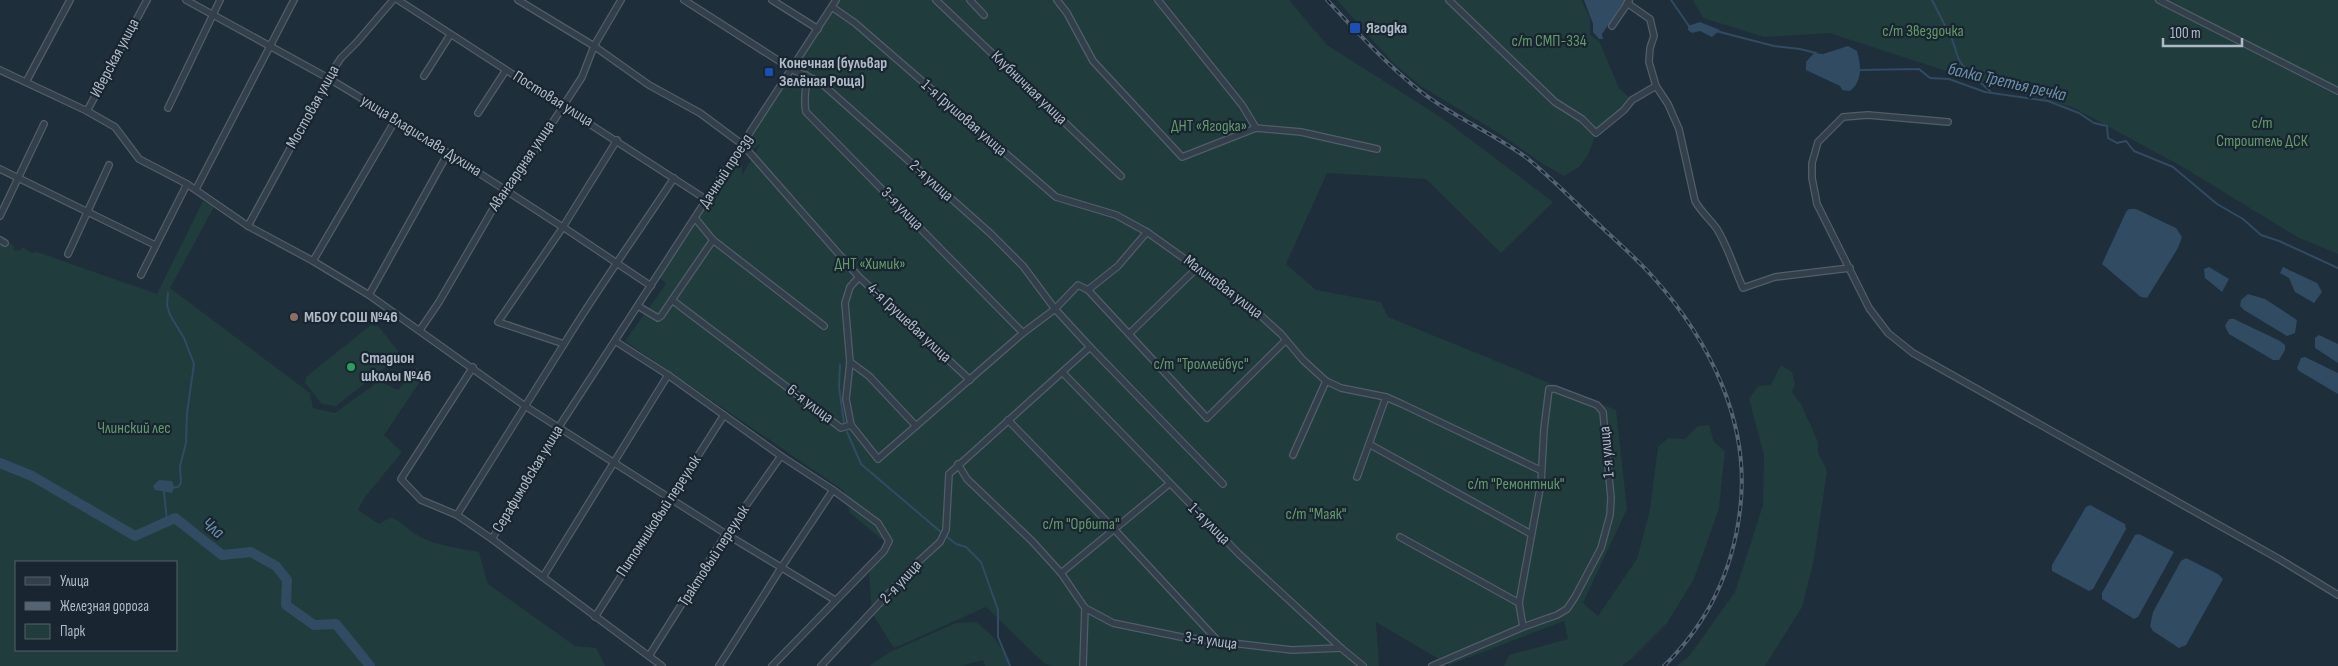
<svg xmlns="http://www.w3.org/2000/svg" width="2338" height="666" font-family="'Sofia Sans Condensed',sans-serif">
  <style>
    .green { fill: #213c3c; fill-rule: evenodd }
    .water { fill: #304b62 }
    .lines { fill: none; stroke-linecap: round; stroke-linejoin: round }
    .stream { stroke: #304b62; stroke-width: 2 }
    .river { stroke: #304b62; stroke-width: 10 }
    .minor-casing { stroke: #515e69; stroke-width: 8 }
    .minor { stroke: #33404b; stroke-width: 5.5 }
    .rail-casing { stroke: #556473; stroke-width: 4 }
    .rail { stroke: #192530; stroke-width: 2; stroke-dasharray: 5.5; stroke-linecap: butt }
    .transit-dot { fill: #1a4fb4; stroke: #192530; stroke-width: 2 }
    .education-dot { fill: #8d6e63; stroke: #192530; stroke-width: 2 }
    .leisure-dot { fill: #2e9e5b; stroke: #192530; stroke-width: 2 }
    .labels { text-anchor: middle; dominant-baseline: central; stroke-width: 4.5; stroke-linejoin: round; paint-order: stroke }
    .poi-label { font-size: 16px; font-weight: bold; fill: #aebbc7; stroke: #192530; text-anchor: start }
    .park-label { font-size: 16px; fill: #639a6a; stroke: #192530 }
    .street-label { font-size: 16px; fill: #aebbc7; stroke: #192530 }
    .water-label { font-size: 18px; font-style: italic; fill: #6c90ae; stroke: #192530 }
  </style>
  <rect width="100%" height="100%" fill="#1f2e3b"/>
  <g class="green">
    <path d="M840,0H1289L1327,45L1442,118L1553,202L1501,253L1426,179L1327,173L1286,264L1316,290L1381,302L1388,317L1616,410L1627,509L1583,603L1598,616L1637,559L1650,510L1658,447L1668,438L1685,439L1698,426L1709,425L1714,442L1725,451L1719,508L1694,579L1667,623L1631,659L1622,666H1504L1509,655L1568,639L1564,621L1449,665L1376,622L1379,666H1054L1045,664L986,607L894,648L872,613L869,573L891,547L850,513L844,491L625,341L666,284L660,278V273L732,163L742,165V175L761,143L754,149L748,144L788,77L790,76L795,80L801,68L798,63L832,11L838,14L841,10L837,6Z"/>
    <path d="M1337,0H1581L1590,18V35L1599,41L1619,88L1632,100L1596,133L1588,155L1579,167L1564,176L1543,164L1497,132L1422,87L1393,63Z"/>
    <path d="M1693,0H2338V254L2299,238L2181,166L2074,108L1965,77L1829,33L1764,37L1703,18Z"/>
    <path d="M203,201L214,207L170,288L310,393L313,408L335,413L379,381L398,390L417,367L425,374L384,435L402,452L365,497L358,510L379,524L391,517C403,522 407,530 417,535C435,546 459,548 479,552L488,584L575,646L596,648L605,666H0V244H11L14,247V251L21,250L22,247L32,253L37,252L157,294ZM16,562H176V650H16Z"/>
    <path d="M371,325L378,326L398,351L397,358L336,406L322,404L305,383L306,377Z"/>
    <path d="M1781,365L1792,372L1795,384L1792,392L1801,404L1818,442V453L1827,471L1814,559L1802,607L1765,666H1677L1690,655L1735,592L1763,505L1764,455L1749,399L1758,386L1771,385Z"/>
    <path d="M976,622L994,638L1010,660L1009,666H985L983,660L960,666H869L890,652L956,623Z"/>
  </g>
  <g class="water">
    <path d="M1584,0H1625L1602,34L1603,39H1599L1593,32V24Z"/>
    <path d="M1700,22L1720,30L1712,37L1700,31L1692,33L1688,30V26Z"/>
    <path d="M1848,46L1857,51C1861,65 1863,81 1850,91L1842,90L1840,86L1806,70V62L1814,53L1823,54Z"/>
    <path d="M2129,209H2136L2176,228L2182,237L2178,248L2147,298L2141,297L2102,264L2126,212Z"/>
    <path d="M2209,267L2229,279L2222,292L2205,278L2204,269Z"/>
    <path d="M2283,267L2317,283L2322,292L2314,303L2295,292L2289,278L2280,273Z"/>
    <path d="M2248,294L2265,299L2297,320L2295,333L2287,336L2244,310L2240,306L2241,300Z"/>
    <path d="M2229,319H2234L2280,341L2285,345V350L2279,360H2273L2229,334L2225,326Z"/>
    <path d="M2319,335L2338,344V363L2315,348V338Z"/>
    <path d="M2305,357L2338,373V394L2299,371L2297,368L2301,358Z"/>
    <path d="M159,480L172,481L174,487L172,493L155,490L153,486Z"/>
    <path d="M2090,505L2125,524L2126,529L2093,589L2089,591L2052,571V565L2086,507Z"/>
    <path d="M2139,534L2174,552L2138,617L2134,619L2102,599V593L2135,535Z"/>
    <path d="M2186,558L2218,574L2223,579L2186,645L2179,648L2153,631L2150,626L2153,612L2181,561Z"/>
  </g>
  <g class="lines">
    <g class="stream">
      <path d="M1671,0L1689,26"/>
      <path d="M1932,0L1952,39L1959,60L1967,71L1990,91"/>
      <path d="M1716,31L1774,46L1800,49L1816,53"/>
      <path d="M1860,70L1919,69L1930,78L1949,79L1985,92L2048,101L2079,113L2094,123L2107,126L2108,138L2117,143L2126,141L2134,151L2173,167L2217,204L2243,219L2261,235L2279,241L2338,268"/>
      <path d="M168,293L167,305L170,315L184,338L194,364L187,413L186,443L180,466L181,483L178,487L171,488"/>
      <path d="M840,365L839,387L844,423"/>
      <path d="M847,432L861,464L942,533"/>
      <path d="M164,492L167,521"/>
      <path d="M946,536L956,544L966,547L981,562L998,610V637L1010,666"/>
    </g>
    <path class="river" d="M0,463L32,476L135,536L175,518L222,555L251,552L276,566L287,580L286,605L314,625L336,624L370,666"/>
    <g class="minor-casing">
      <g id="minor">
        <path d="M147,0L87,111L115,127L139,159L187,184L248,226L313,261L369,295L525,406L726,534L835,600"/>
        <path d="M186,0L328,78L386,113L564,228"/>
        <path d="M398,0L707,200"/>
        <path d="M518,0L594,46L649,85L700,113L743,145L859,277L970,380"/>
        <path d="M684,0L793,70L820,82L990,233L1023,266L1055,309L1090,347L1223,484"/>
        <path d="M772,0L818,29"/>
        <path d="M936,0L1121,176"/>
        <path d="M970,0L984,15"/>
        <path d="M1057,0L1067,13L1093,61L1182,157L1256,128L1301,132L1377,149"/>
        <path d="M1158,0L1242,105L1256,128"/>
        <path d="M1449,0L1555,102L1582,119L1596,133L1624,110L1632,100L1656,86"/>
        <path d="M2159,0L2338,91"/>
        <path d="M1627,3L1650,19L1654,36L1650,48L1649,62L1656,86L1668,104L1679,129L1695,201C1701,212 1710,219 1717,229C1728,247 1734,268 1743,288L1775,277L1850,268"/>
        <path d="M832,7L855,23L1056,197L1116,215L1147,232L1248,304L1281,334L1303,360L1326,381L1341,388L1386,397L1402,404L1540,470"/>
        <path d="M1612,26L1629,1"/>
        <path d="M0,70L87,111"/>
        <path d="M806,75C807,88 803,100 806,112L1023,333"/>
        <path d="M424,76L450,35"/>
        <path d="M26,82L70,0"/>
        <path d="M168,108L220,0"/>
        <path d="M478,113L506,70"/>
        <path d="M1948,122L1868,115L1843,117L1818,142L1812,163V178L1817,204L1869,308L1888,333L1913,353L2279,559L2338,595"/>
        <path d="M0,169L155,245"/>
        <path d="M196,189L294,0"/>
        <path d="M0,216L44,124"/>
        <path d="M695,218L713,240"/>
        <path d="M248,226L331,73L341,58L357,42L393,0"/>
        <path d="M563,227L617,140"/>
        <path d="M0,240L5,243"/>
        <path d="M68,254L109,165"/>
        <path d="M313,261L396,119"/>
        <path d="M141,275L187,184"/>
        <path d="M651,286L563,227L498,322L564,344C599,287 637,234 674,178"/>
        <path d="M1088,290L1118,266L1147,232"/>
        <path d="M369,295L448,153"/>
        <path d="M672,300L841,428L851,425L846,399L850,362L845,303L850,287L859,277"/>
        <path d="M638,306L658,318L661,316L713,240L824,326"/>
        <path d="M420,330L439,302L504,190L518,176L582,77L594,46L621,0"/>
        <path d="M1129,334L1198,267"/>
        <path d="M615,341L668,375L781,456L833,490L878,523L889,541L884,551L772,666"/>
        <path d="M850,362L869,376L916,426"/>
        <path d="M473,367L401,479L421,500L457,515L492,539L662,666"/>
        <path d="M1063,373L1239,554L1341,648L1363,666"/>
        <path d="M1008,420L1114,529L1217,640"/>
        <path d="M851,425L878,459L1023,333L1055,309L1078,285L1088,290L1207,418L1286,340"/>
        <path d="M1369,444L1531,534"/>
        <path d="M1293,455L1326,381"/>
        <path d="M958,464L967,479L1032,541L1061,573L1085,608L1083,666"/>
        <path d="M1357,477L1386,397"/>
        <path d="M457,515L564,344"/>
        <path d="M1400,537L1519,603"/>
        <path d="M492,539L553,436L836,0"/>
        <path d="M1061,573L1169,484"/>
        <path d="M543,577L668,375"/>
        <path d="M1085,608L1113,623L1181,637L1292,650L1341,648"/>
        <path d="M595,617L724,415"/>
        <path d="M649,656L726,534L781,456"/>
        <path d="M719,666L781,568L833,490"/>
        <path d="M821,666L918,562L940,542L946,530L949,474L1090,347"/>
        <path d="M1432,666L1523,627L1557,615L1567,609L1575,597L1601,548L1610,515L1611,498L1603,412L1597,405L1555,389H1549L1544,429L1541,483L1519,603L1523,627"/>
      </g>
    </g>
    <use href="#minor" class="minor"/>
    <g class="rail-casing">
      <path id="rail" d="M1327,0C1357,32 1386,64 1420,91C1453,117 1493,133 1527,158C1550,177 1572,199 1594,220C1614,239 1635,257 1653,277C1710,341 1751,423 1740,510C1733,570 1708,623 1664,666"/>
    </g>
    <use href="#rail" class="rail"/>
  </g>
  <g class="transit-dot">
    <rect x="1349" y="22" width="12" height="12" rx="2.5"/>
    <rect x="764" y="67" width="10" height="10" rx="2.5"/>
  </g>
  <circle class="education-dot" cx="294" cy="317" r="5"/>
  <circle class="leisure-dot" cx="351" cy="367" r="5"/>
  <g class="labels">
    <g class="poi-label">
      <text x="1366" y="28">Ягодка</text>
      <text x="779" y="63">Конечная (бульвар<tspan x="779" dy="18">Зелёная Роща)</tspan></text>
      <text x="304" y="317">МБОУ СОШ №46</text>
      <text x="361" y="358">Стадион<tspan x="361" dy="18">школы №46</tspan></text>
    </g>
    <g class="park-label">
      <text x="1923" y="31">с/т Звездочка</text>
      <text x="1549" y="41">с/т СМП-334</text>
      <text x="2262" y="123">с/т<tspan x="2262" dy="18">Строитель ДСК</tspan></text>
      <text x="1209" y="126">ДНТ «Ягодка»</text>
      <text x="870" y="264">ДНТ «Химик»</text>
      <text x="1201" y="364">с/т "Троллейбус"</text>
      <text x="134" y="428">Члинский лес</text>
      <text x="1516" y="484">с/т "Ремонтник"</text>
      <text x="1316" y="514">с/т "Маяк"</text>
      <text x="1081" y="524">с/т "Орбита"</text>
    </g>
    <g class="street-label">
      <text transform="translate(115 58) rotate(-62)">Иверская улица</text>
      <text transform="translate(1029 88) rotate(44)">Клубничная улица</text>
      <text transform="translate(553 99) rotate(32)">Постовая улица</text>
      <text transform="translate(313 107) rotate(-61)">Мостовая улица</text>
      <text transform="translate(964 118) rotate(41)">1-я Грушовая улица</text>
      <text transform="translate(421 136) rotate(32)">улица Владислава Духина</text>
      <text transform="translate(522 166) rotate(-56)">Авангардная улица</text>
      <text transform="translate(726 171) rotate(-57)">Дачный проезд</text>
      <text transform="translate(931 181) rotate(42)">2-я улица</text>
      <text transform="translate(902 209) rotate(46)">3-я улица</text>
      <text transform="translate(1223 287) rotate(37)">Малиновая улица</text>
      <text transform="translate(909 323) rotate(43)">4-я Грушевая улица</text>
      <text transform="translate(810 404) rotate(37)">6-я улица</text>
      <text transform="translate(1607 452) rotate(-95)">1-я улица</text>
      <text transform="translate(528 479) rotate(-59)">Серафимовская улица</text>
      <text transform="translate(659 516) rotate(-57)">Питомниковый переулок</text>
      <text transform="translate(1209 524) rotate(45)">1-я улица</text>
      <text transform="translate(714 556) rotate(-57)">Трактовый переулок</text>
      <text transform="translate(901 582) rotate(-47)">2-я улица</text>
      <text transform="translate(1211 641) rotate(8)">3-я улица</text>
    </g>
    <g class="water-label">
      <text transform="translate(2007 82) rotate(13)">балка Третья речка</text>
      <text transform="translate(213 528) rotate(38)">Чла</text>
    </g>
  </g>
  <rect x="15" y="561" width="162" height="90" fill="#192530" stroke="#55616c"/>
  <rect x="25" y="577" width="25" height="8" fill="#33404b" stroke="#55616c"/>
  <text x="60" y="586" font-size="15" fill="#aebbc7">Улица</text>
  <rect x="25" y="602" width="25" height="8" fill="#556473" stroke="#55616c"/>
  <text x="60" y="611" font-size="15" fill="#aebbc7">Железная дорога</text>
  <rect x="25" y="624" width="25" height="15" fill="#213c3c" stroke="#55616c"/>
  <text x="60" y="636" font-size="15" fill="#aebbc7">Парк</text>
  <path d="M2163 38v8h79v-8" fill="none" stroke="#aebbc7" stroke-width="2.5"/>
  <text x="2170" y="38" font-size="15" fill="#aebbc7" stroke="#192530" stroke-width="4" paint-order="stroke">100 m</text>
</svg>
